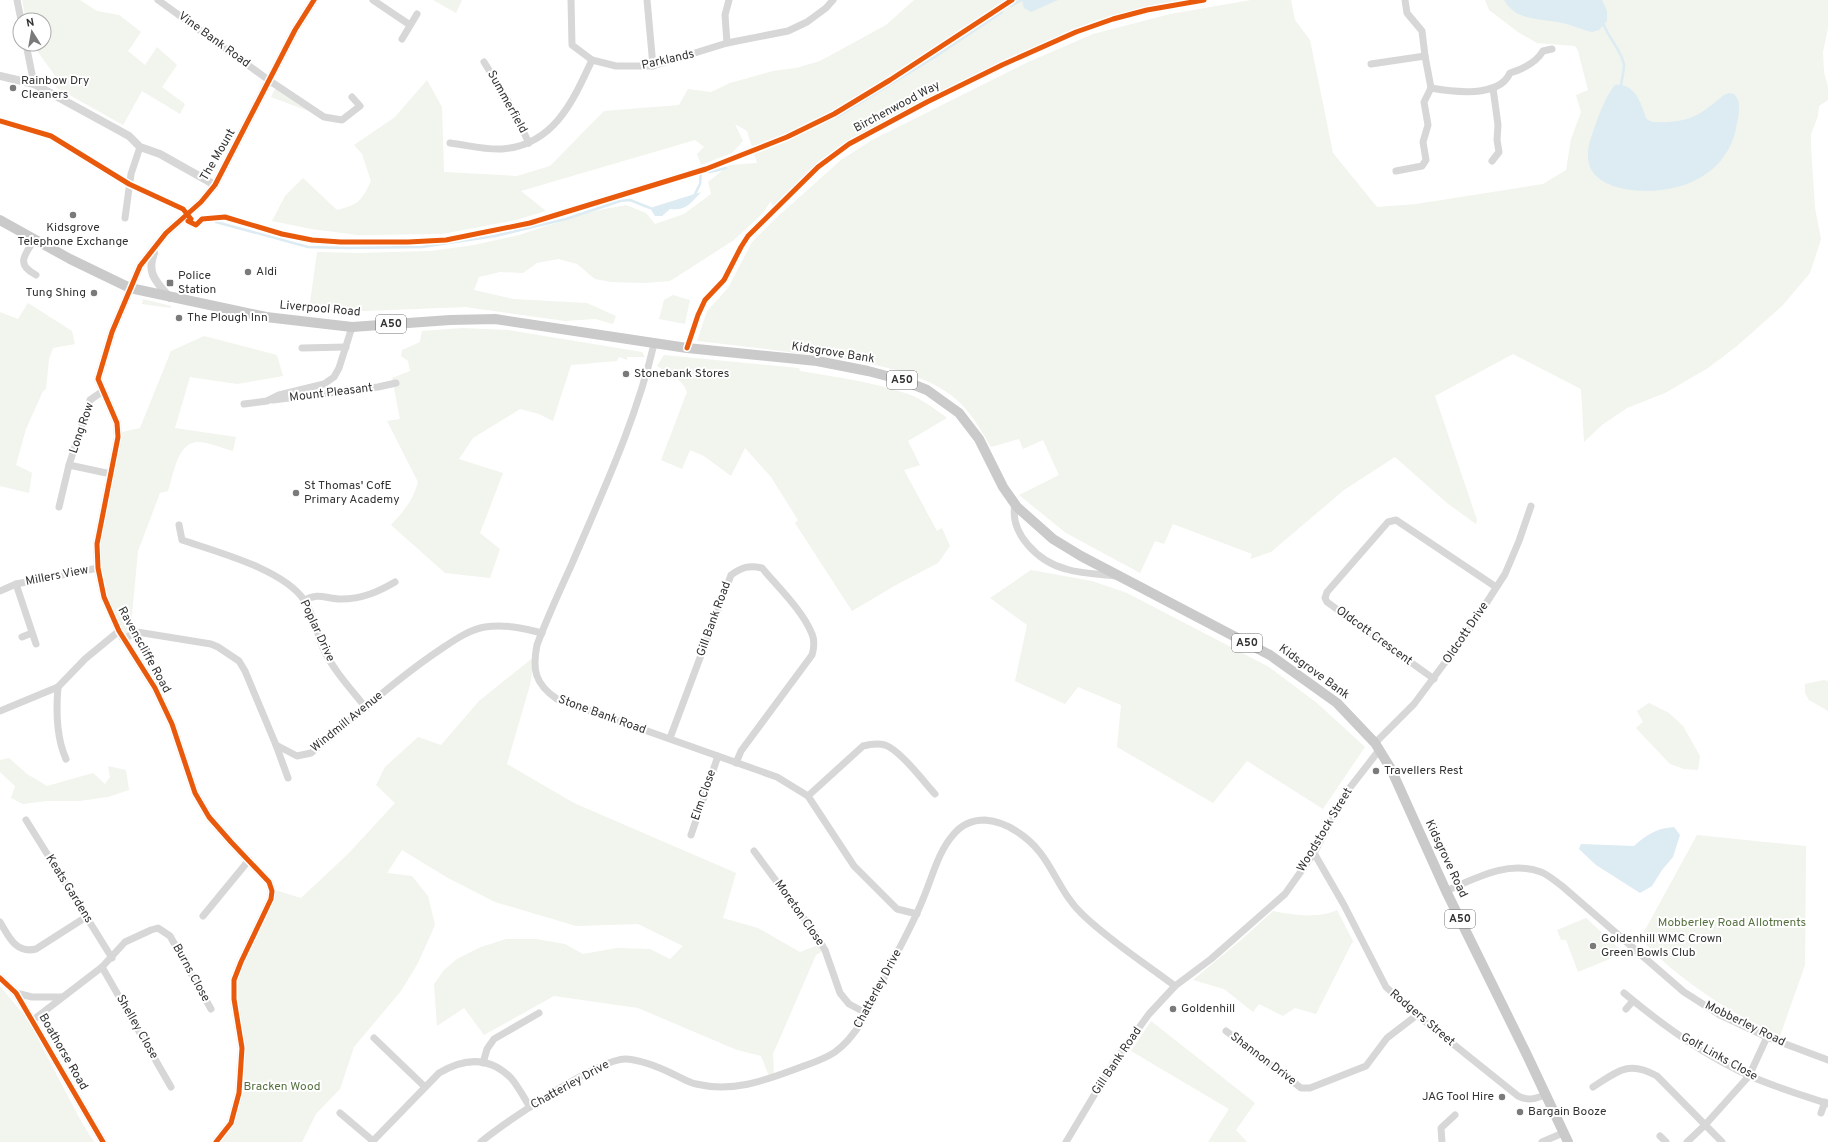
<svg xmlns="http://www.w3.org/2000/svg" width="1828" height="1142" font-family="Overpass,sans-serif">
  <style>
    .green { fill: #f1f5ed }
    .water { fill: #ddebf3 }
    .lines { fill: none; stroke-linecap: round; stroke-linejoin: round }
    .stream { stroke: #ddebf3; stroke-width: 2.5 }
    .minor { stroke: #d7d7d7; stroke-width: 7 }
    .tertiary { stroke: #d7d7d7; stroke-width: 8 }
    .primary { stroke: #cacaca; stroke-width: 10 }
    .cycleway-casing { stroke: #fff; stroke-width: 8 }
    .cycleway { stroke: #e8590c; stroke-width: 5 }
    .poi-dot { fill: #7a7a7a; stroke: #fff; stroke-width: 1.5 }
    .labels { text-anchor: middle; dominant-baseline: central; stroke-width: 4; stroke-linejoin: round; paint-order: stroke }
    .shield { fill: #fff; stroke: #707070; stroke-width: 1 }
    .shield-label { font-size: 11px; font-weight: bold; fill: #333 }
    .street-label { font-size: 12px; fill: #333; stroke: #fff }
    .poi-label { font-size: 12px; fill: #333; stroke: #fff; text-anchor: start }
    .park-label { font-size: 12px; fill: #56703f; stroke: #fff }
  </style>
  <rect width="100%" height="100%" fill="#fff"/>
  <g class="green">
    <path d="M22,0H80L97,11L119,15L141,32L128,51L145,65L157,47L177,65L162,87L185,104L180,114L142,91L123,125L57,88L54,84L59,81L32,44H44V20H26Z"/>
    <path d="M433,0H462L456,13Z"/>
    <path d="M914,0H1204L1147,10L1069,35L846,146L774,210L771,201L763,213L734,240L670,281L645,283L611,282L595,279L577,264L558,259L537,263L523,273L500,272L479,277L474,290L513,299L587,303L616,316L613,324L595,319L565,321L465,307L341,312L309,310L317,252L358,253L431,251L474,245L519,235L589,212L626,205L646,213L655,224L684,214L711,194L708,182L729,165L757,163L747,131L735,124L743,141L732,153L701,165L697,154L704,147L695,140L521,191L546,211L516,220L442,234L358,235L311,229L272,221L285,196L303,178L337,210C359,204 361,202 371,181L362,154L354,145L395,117L427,80L442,107L444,172L517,176L550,166L604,111L679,105L688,89L711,92L730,83L773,71L796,68L820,61L886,25Z"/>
    <path d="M1251,0H1291L1295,20L1310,40L1333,153L1377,207L1416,204L1543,184L1566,170L1571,139L1581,112L1576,95L1588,90L1578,51L1575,46L1537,43L1518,32L1489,10L1485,0H1828V28L1823,52L1824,72L1828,87V100L1819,106L1818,116L1811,134V147L1815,208L1821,239L1810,273L1783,305L1737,346L1708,368L1665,393L1627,408L1602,425L1584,442L1581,389L1513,354L1435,396L1477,520L1476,524L1447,503L1395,457L1344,490L1271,552L1250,559L1252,554L1173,524L1164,544L1155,541L1140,573L1066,533L1019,495L1059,475L1043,440L1023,449L1019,439L991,447C978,425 967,405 945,391C910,368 853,360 812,355C774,350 735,345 697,341L707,311L728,288L752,242L775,219L841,160L872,140L1026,63L1093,34L1170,14Z"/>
    <path d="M277,85L324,117L271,97Z"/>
    <path d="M673,295L690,300L685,324L659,319L664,300Z"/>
    <path d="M143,299L171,306V308L142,304Z"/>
    <path d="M28,303L72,331L75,344L53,348L49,359L46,389L43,391L26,429L16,465L32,473L29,493L0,486V312L18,319Z"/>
    <path d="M463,328L508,330L642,352L645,357H627V360L619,357L617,361L571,365L553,421L539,414L520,409L473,438L459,459L503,473L480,533L500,549L490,578L445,573L391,525C404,511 413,500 418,482L387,421L400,419L392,378L410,371L408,361L401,356L402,350L420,342L422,331Z"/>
    <path d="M204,336L277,355L283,376L237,384L190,377L175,428L236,437L233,451C223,448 205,441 196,442C177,444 173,476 168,491L160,493L138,551L130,636L123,639L112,614L97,544L118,433L140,428L171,351Z"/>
    <path d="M664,355L799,368L800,371C836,377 873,382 908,394C922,399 935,409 947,418L908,441L920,465L904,470L937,531L942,528L950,546L938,563L896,585L852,611L795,523L798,520L771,477L745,448L731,476L704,456L690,450L682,469L661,460L687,392C683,379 668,373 657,366Z"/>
    <path d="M1031,570L1092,581L1127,593L1202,632L1269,667L1317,703L1365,747L1323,809L1247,761L1213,803L1117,747L1121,705L1078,687L1065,704L1015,681L1027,625L990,598Z"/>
    <path d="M535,656L530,685L507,764L574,803L736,873L723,918L758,928L800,952L821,944L825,950L816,955L773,1054L774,1077L770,1079L761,1056L737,1050L638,1008L554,996L484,1035L464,1008L437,1026L434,984L444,970L457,959L481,947L506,939H536L565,944L583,954L617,948L650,949L670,959L683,946L638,924L576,926L495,902L448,878L402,850L387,873L412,876L428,896L435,925L418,963L401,991L354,1047L340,1089L316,1114L302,1142H221L234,1124L242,1048L234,999L237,980L275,890L301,898L348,854L395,803L376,785L385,767L418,737L441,745L479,701Z"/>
    <path d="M1824,680L1828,681V711L1809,700L1805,693V684Z"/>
    <path d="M1649,703L1669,713L1683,726L1700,756L1698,770L1684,769L1670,764L1636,728L1643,722L1637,711Z"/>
    <path d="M9,758L27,774L47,786L93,773L105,784L110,777L108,766L126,770L129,790L108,797L79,801H47L23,804L11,798L15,786L0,772V760Z"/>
    <path d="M1697,835L1806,846L1805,965L1780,1036C1743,1019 1708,998 1677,973C1664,963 1652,950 1640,939Z"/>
    <path d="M1337,910L1353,941L1316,1014L1295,1008L1283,1016L1259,1004L1253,1012L1224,989L1193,980L1241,940L1273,911C1293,915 1318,919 1337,910Z"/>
    <path d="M1586,918L1624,953L1578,972L1566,940H1561L1557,930Z"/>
    <path d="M0,986L28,1020L81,1121L94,1142H0Z"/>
    <path d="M1151,1021L1255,1103L1236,1130L1247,1142H1208L1229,1109L1131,1051Z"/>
  </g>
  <g class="water">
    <path d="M1022,0H1058L1031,12L1024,8Z"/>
    <path d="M1504,0H1602L1607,11V21L1599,30L1592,32C1582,30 1573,25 1562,23C1542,18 1516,22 1504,0Z"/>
    <path d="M1615,85C1635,83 1641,103 1646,118C1650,123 1657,122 1663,122C1692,122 1702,113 1724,95L1729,93L1734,94C1743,103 1738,117 1736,129C1725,180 1671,197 1625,189C1613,187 1595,180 1590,167C1585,152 1590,140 1595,126C1600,112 1606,96 1615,85Z"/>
    <path d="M701,192C691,203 686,211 670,209L662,216H655L650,208Z"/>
    <path d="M1674,827L1680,835L1673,857L1662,870L1652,886L1640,893L1596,865L1579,849L1581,844L1634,846C1646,835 1657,828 1674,827Z"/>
  </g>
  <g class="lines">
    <g class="stream">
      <path d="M1011,6L1021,0"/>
      <path d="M1604,25C1609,39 1622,51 1624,65C1624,71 1622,79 1621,85"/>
      <path d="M837,117L933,58L1002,12"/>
      <path d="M695,194L700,184L701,171L710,172L726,168"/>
      <path d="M216,222L308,247L347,248L422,247L495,236L566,219L620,201L630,200L650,208"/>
    </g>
    <g class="minor">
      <path d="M17,0L21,20"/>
      <path d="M158,0L270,81L324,117L342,120L360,106L352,97"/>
      <path d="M373,0L410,25"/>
      <path d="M571,0L572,45L592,60L616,66H653L727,43L788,31L807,22L826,8L833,0"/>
      <path d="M647,0L653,66"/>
      <path d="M402,39L417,14"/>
      <path d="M727,43L725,15L729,0"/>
      <path d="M26,44L34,84"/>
      <path d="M484,62L507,99L529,143"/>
      <path d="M1371,64L1425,56"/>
      <path d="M1431,88C1453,92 1499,98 1510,73C1523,69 1536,63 1543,51L1552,49"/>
      <path d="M450,143C467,145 485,150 502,149C554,145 573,101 592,60"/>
      <path d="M1492,161L1499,152L1497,140L1498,125L1493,88"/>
      <path d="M1396,171L1422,166L1426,160L1423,142L1428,125L1424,102L1431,88L1425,56L1422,31L1407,13L1405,0"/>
      <path d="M125,218L131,174L140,147"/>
      <path d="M34,240C25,255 15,264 36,275"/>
      <path d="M654,344C636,421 602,493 571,566C559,592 547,618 537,645C532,670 535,684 557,699L777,777L808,796L854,866L897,909L917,914"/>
      <path d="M302,348L346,347"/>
      <path d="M687,348L698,315L705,300L724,280L741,247L748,236L818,167L849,144L927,102L1002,65L1076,32L1113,19L1147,10L1204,0"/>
      <path d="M273,400L378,387L396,383"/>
      <path d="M244,404L267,401L279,395L324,384L334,377L339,368L352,327"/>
      <path d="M69,465L111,474"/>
      <path d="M1015,504C1009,534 1039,562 1066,569C1082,574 1099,574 1115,576"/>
      <path d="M59,507L69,465L90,400L103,391"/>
      <path d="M179,525L182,540C217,552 283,569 304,600C313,612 317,634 323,648C333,670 351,689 366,708"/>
      <path d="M16,584L36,644"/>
      <path d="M0,591L16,584L98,568"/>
      <path d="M305,600C318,592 327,599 341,599C362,599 378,592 395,582"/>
      <path d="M22,637L32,633"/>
      <path d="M123,639L137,632L211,644L218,647L239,661L245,671L276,745L297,756L311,753C355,717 397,678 444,647C456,639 471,629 485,627C504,624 523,628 542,633"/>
      <path d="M1434,679L1327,602L1325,598L1327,592L1388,522L1396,520L1496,587"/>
      <path d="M58,687C56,710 56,737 66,759"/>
      <path d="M0,711L58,687L85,659L119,631"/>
      <path d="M670,738L731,575C742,567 749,565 762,568C778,587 803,611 812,634C815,641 814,648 812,655L741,751L736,763"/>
      <path d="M1375,743L1414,704L1467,633L1505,574L1519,541L1531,506"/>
      <path d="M276,745L288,778"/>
      <path d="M808,796L863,746C871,744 877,743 885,745C900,750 924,782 935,794"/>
      <path d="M26,820L112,958"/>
      <path d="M691,835L718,756"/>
      <path d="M754,851L814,932L825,950L840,993L849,1004L866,1013"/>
      <path d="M1314,853L1344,905L1386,987L1417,1015L1518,1096C1528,1101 1535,1099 1545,1095"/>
      <path d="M1446,891C1476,878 1508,860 1541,872C1549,875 1556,882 1562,886L1684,992L1720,1015L1767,1037L1828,1060"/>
      <path d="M203,916L249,860"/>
      <path d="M0,922C9,937 16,954 36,949L86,917"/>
      <path d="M102,967L171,1087"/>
      <path d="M16,993L32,997H62"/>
      <path d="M1624,993C1661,1024 1705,1056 1750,1076C1775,1087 1802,1095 1828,1104"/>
      <path d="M1626,1009L1633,1001"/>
      <path d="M33,1020L102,967L125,942L151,930L158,928L170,936L211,1009"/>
      <path d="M1226,1031L1301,1088H1310L1366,1066L1387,1038L1417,1015"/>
      <path d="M374,1038L425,1087"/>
      <path d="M483,1063L487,1049L494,1039L539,1013"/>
      <path d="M1593,1087C1618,1071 1628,1060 1657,1076L1722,1142"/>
      <path d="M340,1113L373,1141"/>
      <path d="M1821,1113L1825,1102"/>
      <path d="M1660,1136L1666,1142"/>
      <path d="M372,1142L439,1073C464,1058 489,1056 511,1078C518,1086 524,1098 530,1107"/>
      <path d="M481,1142C503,1123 600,1058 626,1059C642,1060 661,1068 675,1075C682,1078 689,1083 696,1084C734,1093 766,1080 801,1067C812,1063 825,1059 835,1052C861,1033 874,998 888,970C900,947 913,924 923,899C932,878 938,852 953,835C961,825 972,820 985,820C996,821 1007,825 1016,831C1052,853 1054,887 1082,914C1110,941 1143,962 1175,986"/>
      <path d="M1066,1142L1114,1062L1149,1014L1175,986L1211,959L1285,894L1314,853L1345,794L1380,749"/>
      <path d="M1442,1142L1441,1128L1455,1115"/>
      <path d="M1542,1142L1563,1133"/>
      <path d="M1687,1142L1705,1125L1749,1076L1767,1037"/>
    </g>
    <g class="tertiary">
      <path d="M0,76L34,84L120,131L129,136L140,147L160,154L215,185"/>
      <path d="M154,253C146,274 157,282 170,298"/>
      <path d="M0,978L16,993L103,1142"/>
      <path d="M216,1142L231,1123L239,1093L242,1048L234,999V980L241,962L271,899L272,891L269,882L231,842L209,817L195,793L172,724L155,688L119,631L104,597L98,568L97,544L118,437L117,423L98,379L112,332L140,266L166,233L201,202L215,185L295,30L314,0"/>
    </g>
    <path class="primary" d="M0,220L70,259L130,288L266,317L352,327L450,320L495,319L687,348L817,361L868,371L902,380L927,390L959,413L979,439L1003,487L1017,507L1053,539L1081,556L1270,655L1337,703L1375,743L1391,769L1446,891L1526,1053L1568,1142"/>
    <g class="cycleway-casing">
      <g id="cycleway">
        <path d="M0,121L51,136L129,184L183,209L191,219L188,221L196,225L202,219L225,217L282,234L312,240L341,242H408L446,240L530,223L706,169L787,137L834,114L890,80L1012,0"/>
        <path d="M687,348L698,315L705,300L724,280L741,247L748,236L818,167L849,144L927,102L1002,65L1076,32L1113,19L1147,10L1204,0"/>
        <path d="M0,978L16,993L103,1142"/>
        <path d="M216,1142L231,1123L239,1093L242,1048L234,999V980L241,962L271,899L272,891L269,882L231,842L209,817L195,793L172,724L155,688L119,631L104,597L98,568L97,544L118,437L117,423L98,379L112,332L140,266L166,233L201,202L215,185L295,30L314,0"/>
      </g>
    </g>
    <use href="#cycleway" class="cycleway"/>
  </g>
  <g class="poi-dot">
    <circle cx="13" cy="88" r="4"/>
    <circle cx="73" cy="215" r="4"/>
    <circle cx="248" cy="272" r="4"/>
    <rect x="166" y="279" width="8" height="8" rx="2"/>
    <circle cx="94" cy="293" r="4"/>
    <circle cx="179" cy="318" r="4"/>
    <circle cx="626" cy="374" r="4"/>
    <circle cx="296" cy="493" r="4"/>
    <circle cx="1376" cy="771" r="4"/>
    <circle cx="1593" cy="946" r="4"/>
    <circle cx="1173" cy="1009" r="4"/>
    <circle cx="1502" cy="1097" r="4"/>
    <circle cx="1520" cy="1112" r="4"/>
  </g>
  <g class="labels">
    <g class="shield">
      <rect x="376" y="315" width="30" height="18" rx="3"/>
      <rect x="887" y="371" width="30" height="18" rx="3"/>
      <rect x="1232" y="634" width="30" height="18" rx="3"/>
      <rect x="1445" y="910" width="30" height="18" rx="3"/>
    </g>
    <g class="shield-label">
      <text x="391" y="324">A50</text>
      <text x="902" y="380">A50</text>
      <text x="1247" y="643">A50</text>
      <text x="1460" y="919">A50</text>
    </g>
    <g class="street-label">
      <text transform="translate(214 40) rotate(36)">Vine Bank Road</text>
      <text transform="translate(668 60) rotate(-13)">Parklands</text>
      <text transform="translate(507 102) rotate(61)">Summerfield</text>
      <text transform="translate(897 107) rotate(-28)">Birchenwood Way</text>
      <text transform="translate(218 155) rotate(-60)">The Mount</text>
      <text transform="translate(320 309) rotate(5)">Liverpool Road</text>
      <text transform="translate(833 353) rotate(9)">Kidsgrove Bank</text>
      <text transform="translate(331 393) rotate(-7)">Mount Pleasant</text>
      <text transform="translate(82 428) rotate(-71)">Long Row</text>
      <text transform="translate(57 576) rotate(-11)">Millers View</text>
      <text transform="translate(714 619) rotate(-70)">Gill Bank Road</text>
      <text transform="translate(317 631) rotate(65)">Poplar Drive</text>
      <text transform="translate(1466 633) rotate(-56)">Oldcott Drive</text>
      <text transform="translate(1374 636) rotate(36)">Oldcott Crescent</text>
      <text transform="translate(144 650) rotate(61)">Ravenscliffe Road</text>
      <text transform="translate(1314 672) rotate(36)">Kidsgrove Bank</text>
      <text transform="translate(602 715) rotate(20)">Stone Bank Road</text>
      <text transform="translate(347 722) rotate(-39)">Windmill Avenue</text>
      <text transform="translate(704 795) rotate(-71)">Elm Close</text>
      <text transform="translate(1325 830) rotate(-59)">Woodstock Street</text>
      <text transform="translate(1446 859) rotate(65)">Kidsgrove Road</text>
      <text transform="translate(69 889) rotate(58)">Keats Gardens</text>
      <text transform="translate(799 913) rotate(55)">Moreton Close</text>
      <text transform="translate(191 973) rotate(61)">Burns Close</text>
      <text transform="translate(878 989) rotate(-62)">Chatterley Drive</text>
      <text transform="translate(1422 1018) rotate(40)">Rodgers Street</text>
      <text transform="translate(1745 1024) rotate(26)">Mobberley Road</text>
      <text transform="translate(137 1027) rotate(60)">Shelley Close</text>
      <text transform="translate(63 1052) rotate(60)">Boathorse Road</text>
      <text transform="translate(1719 1057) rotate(29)">Golf Links Close</text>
      <text transform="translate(1263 1059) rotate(37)">Shannon Drive</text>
      <text transform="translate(1117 1061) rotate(-56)">Gill Bank Road</text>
      <text transform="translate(570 1085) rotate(-29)">Chatterley Drive</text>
    </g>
    <g class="poi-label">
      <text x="21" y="81">Rainbow Dry<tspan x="21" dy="14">Cleaners</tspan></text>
      <text x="73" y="228" text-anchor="middle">Kidsgrove<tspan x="73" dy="14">Telephone Exchange</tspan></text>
      <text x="256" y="272">Aldi</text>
      <text x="178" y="276">Police<tspan x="178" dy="14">Station</tspan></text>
      <text x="86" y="293" text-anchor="end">Tung Shing</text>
      <text x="187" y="318">The Plough Inn</text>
      <text x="634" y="374">Stonebank Stores</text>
      <text x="304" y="486">St Thomas' CofE<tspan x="304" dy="14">Primary Academy</tspan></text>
      <text x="1384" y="771">Travellers Rest</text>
      <text x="1601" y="939">Goldenhill WMC Crown<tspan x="1601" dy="14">Green Bowls Club</tspan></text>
      <text x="1181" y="1009">Goldenhill</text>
      <text x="1494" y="1097" text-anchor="end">JAG Tool Hire</text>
      <text x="1528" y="1112">Bargain Booze</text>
    </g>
    <g class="park-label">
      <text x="1732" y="923">Mobberley Road Allotments</text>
      <text x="282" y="1087">Bracken Wood</text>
    </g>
  </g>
  <g transform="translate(32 32) rotate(349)"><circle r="19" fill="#ffffff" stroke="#adadad"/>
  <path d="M0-3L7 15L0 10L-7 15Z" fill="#7a7a7a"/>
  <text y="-6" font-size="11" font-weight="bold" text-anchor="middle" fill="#333333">N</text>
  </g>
</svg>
